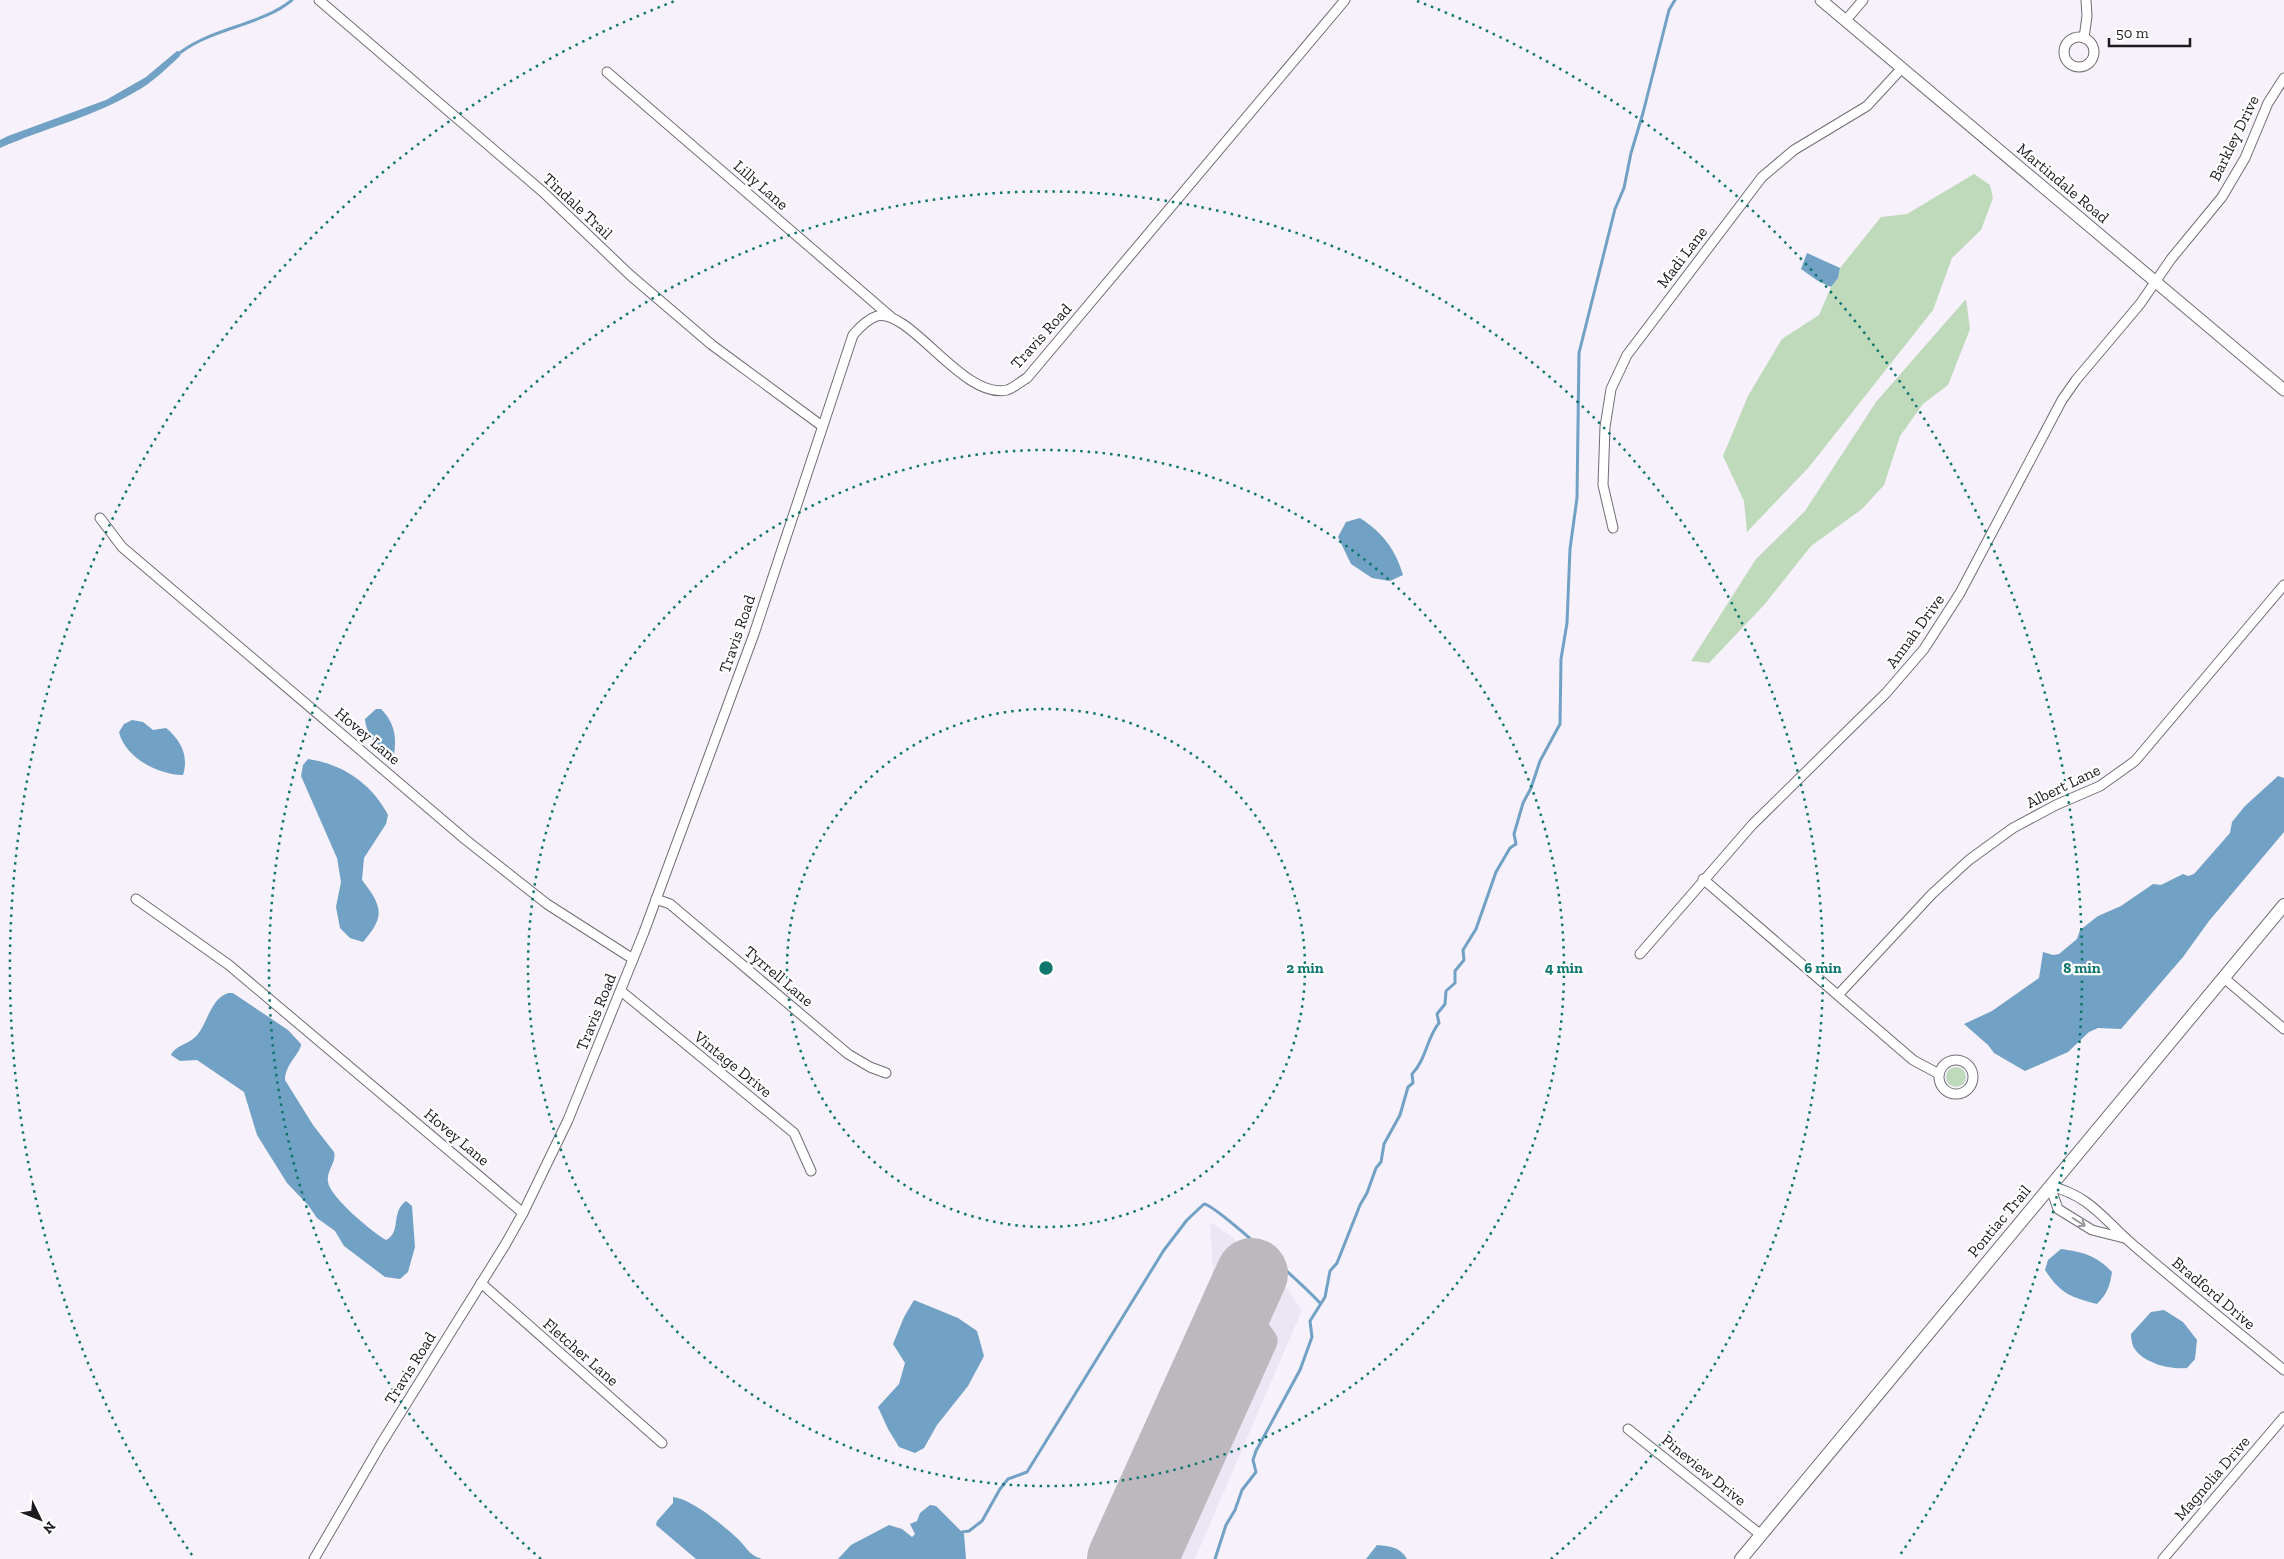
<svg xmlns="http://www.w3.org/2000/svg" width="2284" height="1559" font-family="'Zilla Slab',serif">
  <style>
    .built { fill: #ece5f4 }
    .green { fill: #bfd9bb }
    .water { fill: #71a1c5 }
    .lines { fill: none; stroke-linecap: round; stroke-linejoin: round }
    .stream { stroke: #71a1c5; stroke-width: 3 }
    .taxiway { stroke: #bcb8be; stroke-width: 29 }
    .runway { stroke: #bcb8be; stroke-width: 72 }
    .minor-casing { stroke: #716d75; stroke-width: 11 }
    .tertiary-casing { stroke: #716d75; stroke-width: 13 }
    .secondary-casing { stroke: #716d75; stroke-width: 14 }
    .minor { stroke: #fff; stroke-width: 9 }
    .tertiary { stroke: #fff; stroke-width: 11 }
    .secondary { stroke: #fff; stroke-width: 12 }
    .oneway { stroke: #99989a }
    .ring { fill: none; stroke: #0f766e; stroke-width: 2.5; stroke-dasharray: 2.5 5 }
    .labels { text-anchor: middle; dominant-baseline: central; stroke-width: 4.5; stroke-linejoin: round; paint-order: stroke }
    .street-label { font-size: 16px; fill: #1d1b1e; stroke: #fff }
    .centre { fill: #0f766e; stroke: #fff; stroke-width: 2.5 }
    .ring-label { font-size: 15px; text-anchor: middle; font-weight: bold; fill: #0f766e; stroke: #fff; stroke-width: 4.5; stroke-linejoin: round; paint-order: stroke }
  </style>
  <rect width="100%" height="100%" fill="#f6f1fa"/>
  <path class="built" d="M1212,1223L1233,1238L1238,1246L1281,1274V1281L1302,1310L1195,1559H1091L1173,1378L1209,1293L1213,1270L1210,1225Z"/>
  <g class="green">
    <path d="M1974,174L1990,185L1993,198L1981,230L1952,258L1933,310L1809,467L1747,532L1744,501L1723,456L1748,396L1782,339L1819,315L1831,287L1838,278L1840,268L1881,217L1907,214Z"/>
    <path d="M1966,299L1970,329L1948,385L1923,404L1900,436L1884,485L1862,509L1811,546L1764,605L1709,663L1691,661L1756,559L1805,511L1876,402Z"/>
    <circle cx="1956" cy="1077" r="10"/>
  </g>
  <g class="water">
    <path d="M177,51L181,52L180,56C166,69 152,83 135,92C93,117 45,128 0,148V140L8,136L106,100L146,77Z"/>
    <path d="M1807,253L1840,268L1838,278L1831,287L1818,281L1801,269Z"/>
    <path d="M1360,518C1383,533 1395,549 1403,575L1390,581L1372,578L1351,564L1338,537L1346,522Z"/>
    <path d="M376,709H381C396,724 397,740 393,760C379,752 366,734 365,719Z"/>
    <path d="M132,720L143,722L153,730L166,728C181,740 189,756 183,775C159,775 125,758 119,732L124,724Z"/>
    <path d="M308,759C343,764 372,784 388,815L386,824L364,858L362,880C382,906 386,916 363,942L350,938L340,928L336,907L341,882L337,858L301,776L303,765Z"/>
    <path d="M2278,776L2284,778V832L2209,921L2183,957L2121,1029L2098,1028L2089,1032L2068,1052L2025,1071L1994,1053L1988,1045L1964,1024L1992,1011L2039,978L2043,952L2053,955L2059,954L2077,939L2080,930L2098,916L2121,906L2153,884L2161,885L2183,874L2188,876L2194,874L2230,833L2232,822L2245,806Z"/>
    <path d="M228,993H233L288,1030L301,1044C301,1053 285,1064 285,1080L313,1125L334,1152C337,1162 326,1171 328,1182C330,1197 372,1232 386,1240C402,1232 390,1213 406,1201L412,1206L415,1247L408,1272L400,1279L385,1277L344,1246L335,1231L317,1218L308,1205L287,1183L257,1135L244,1092L197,1060L180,1061L171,1055C175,1045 191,1044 198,1034C208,1021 211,999 228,993Z"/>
    <path d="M2061,1249C2082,1252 2096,1255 2112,1272C2110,1286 2107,1294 2097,1304C2070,1297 2061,1294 2045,1270L2048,1260Z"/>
    <path d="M914,1300L958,1318L977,1331L984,1356L968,1386L937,1425L924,1448L915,1453L899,1447L888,1429L878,1407L899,1384L905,1363L893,1344L904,1317Z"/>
    <path d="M2164,1310L2183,1322L2197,1340L2195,1359L2187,1368C2171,1370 2141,1363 2133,1346C2132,1343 2131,1338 2131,1334L2151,1312Z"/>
    <path d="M673,1497C692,1499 724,1526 738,1539C746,1547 750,1556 762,1559H696L656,1525L657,1521L673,1503Z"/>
    <path d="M930,1505L936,1506L964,1534L966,1559H838L851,1545L889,1525L902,1529L912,1537L915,1534L910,1524L917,1521L920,1513Z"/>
    <path d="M1377,1545C1390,1546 1400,1547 1407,1559H1366Z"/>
  </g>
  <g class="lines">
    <g class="stream">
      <path d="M181,52C215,27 262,25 292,0"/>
      <path d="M962,1532L969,1531L982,1521L1000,1489L1008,1479L1027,1472L1164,1250L1187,1220L1204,1204C1216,1205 1307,1289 1320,1303"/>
      <path d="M1215,1559L1226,1525L1235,1510L1242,1490L1256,1472L1253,1460L1256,1451L1300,1370L1312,1337L1310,1321L1325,1297L1330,1271L1337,1263L1360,1205L1367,1193L1376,1168L1381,1162L1384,1144L1400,1115L1408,1087L1413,1083L1412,1074C1426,1060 1427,1037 1439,1023L1437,1014L1445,1004L1446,991L1455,983V971L1464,960L1463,950L1476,929L1496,872L1510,848L1516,844L1514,834L1523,803L1531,788L1540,761L1560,724L1561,659L1567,623L1570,549L1577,498L1579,353L1615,209L1624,188L1631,153L1643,113L1669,10L1675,0"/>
    </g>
    <g class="taxiway">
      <path d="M1212,1364L1246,1379"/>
      <path d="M1165,1559L1263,1341L1253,1327L1234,1315"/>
    </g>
    <path class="runway" d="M1123,1559L1252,1274"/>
    <g class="minor-casing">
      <g id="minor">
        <path d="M319,0L543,192L630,275L712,345L822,426"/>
        <path d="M1846,20L1863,0"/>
        <circle cx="2079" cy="52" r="15"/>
        <path d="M2084,38L2087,16L2086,0"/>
        <path d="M607,72L891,317"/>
        <path d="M100,518L122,547L466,840L547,904L633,959"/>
        <path d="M1613,528L1603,485L1605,427L1611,389L1627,355L1762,177L1794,150L1867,106L1902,68"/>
        <path d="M1703,879L1913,1060L1939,1074"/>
        <path d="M136,899L229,965L523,1213"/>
        <path d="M656,899L670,904L848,1054L870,1067L886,1073"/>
        <path d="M1640,954L1752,825L1886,693L1924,649L1960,593L2062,400L2076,380L2140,304L2171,259L2222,197L2245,158L2268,103L2284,78"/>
        <path d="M2224,978L2284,1029"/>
        <path d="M621,991L794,1133L811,1171"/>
        <path d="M1838,995L1932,894L1969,860L2013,828L2056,805L2100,786L2135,761L2284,585"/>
        <circle cx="1956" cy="1077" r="17"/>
        <path d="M2050,1186C2092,1196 2106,1223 2138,1249C2186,1290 2235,1330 2284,1370"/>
        <path d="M2050,1186L2058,1209L2092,1230L2124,1238"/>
        <path d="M481,1283L662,1443"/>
        <path d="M1628,1429L1761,1535"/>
        <path d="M314,1559L381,1444L505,1245L523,1213L568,1120L644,932L754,634L853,335C859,328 867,319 877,316C910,308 963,400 1007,390C1014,388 1021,381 1027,378L1345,0"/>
        <path d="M2163,1559L2284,1417"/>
      </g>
    </g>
    <g class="tertiary-casing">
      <path id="tertiary" d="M1821,0L2284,390"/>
    </g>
    <g class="secondary-casing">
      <path id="secondary" d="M1741,1559L2284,905"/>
    </g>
    <use href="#minor" class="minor"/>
    <use href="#tertiary" class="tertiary"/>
    <use href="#secondary" class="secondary"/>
  </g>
  <defs><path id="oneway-shaft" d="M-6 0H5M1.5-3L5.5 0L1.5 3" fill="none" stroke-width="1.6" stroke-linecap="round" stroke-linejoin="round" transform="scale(1.25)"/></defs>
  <use class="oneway" href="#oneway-shaft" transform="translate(2079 1222) rotate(32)"/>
  <g class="ring">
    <circle cx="1046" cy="968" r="259"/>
    <circle cx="1046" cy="968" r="518"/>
    <path d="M541 1559A777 777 0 1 1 1551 1559"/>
    <path d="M192 1555A1036 1036 0 0 1 675 1M1417 1A1036 1036 0 0 1 1900 1555"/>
  </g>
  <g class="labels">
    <g class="street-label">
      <text transform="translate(2234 138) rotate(-64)">Barkley Drive</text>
      <text transform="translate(2063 183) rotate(40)">Martindale Road</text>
      <text transform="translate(761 185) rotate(41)">Lilly Lane</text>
      <text transform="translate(578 206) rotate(43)">Tindale Trail</text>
      <text transform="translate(1682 257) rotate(-53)">Madi Lane</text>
      <text transform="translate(1041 336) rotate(-48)">Travis Road</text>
      <text transform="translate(1915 631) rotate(-54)">Annah Drive</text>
      <text transform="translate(737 634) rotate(-71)">Travis Road</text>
      <text transform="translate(368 736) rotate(40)">Hovey Lane</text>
      <text transform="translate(2063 786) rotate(-26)">Albert Lane</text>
      <text transform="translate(779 976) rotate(40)">Tyrrell Lane</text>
      <text transform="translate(596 1012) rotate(-68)">Travis Road</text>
      <text transform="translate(733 1064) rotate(39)">Vintage Drive</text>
      <text transform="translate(457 1137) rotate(40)">Hovey Lane</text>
      <text transform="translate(1999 1221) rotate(-50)">Pontiac Trail</text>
      <text transform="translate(2214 1293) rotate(40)">Bradford Drive</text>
      <text transform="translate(581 1352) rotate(41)">Fletcher Lane</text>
      <text transform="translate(410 1368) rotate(-58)">Travis Road</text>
      <text transform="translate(1704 1470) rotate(39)">Pineview Drive</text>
      <text transform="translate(2212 1478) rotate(-49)">Magnolia Drive</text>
    </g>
  </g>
  <circle cx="1046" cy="968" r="8" class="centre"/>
  <g class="ring-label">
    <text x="1305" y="973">2 min</text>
    <text x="1564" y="973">4 min</text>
    <text x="1823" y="973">6 min</text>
    <text x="2082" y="973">8 min</text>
  </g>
  <g transform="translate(40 1519) rotate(133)" stroke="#ffffff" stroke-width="4" paint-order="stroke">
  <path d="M0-4L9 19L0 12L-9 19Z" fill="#1d1b1e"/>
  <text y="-8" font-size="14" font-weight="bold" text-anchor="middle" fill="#1d1b1e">N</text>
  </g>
  <path d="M2109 38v8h81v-8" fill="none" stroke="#1d1b1e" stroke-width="2.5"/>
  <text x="2116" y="38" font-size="15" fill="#1d1b1e" stroke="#ffffff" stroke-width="4" paint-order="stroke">50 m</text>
</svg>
